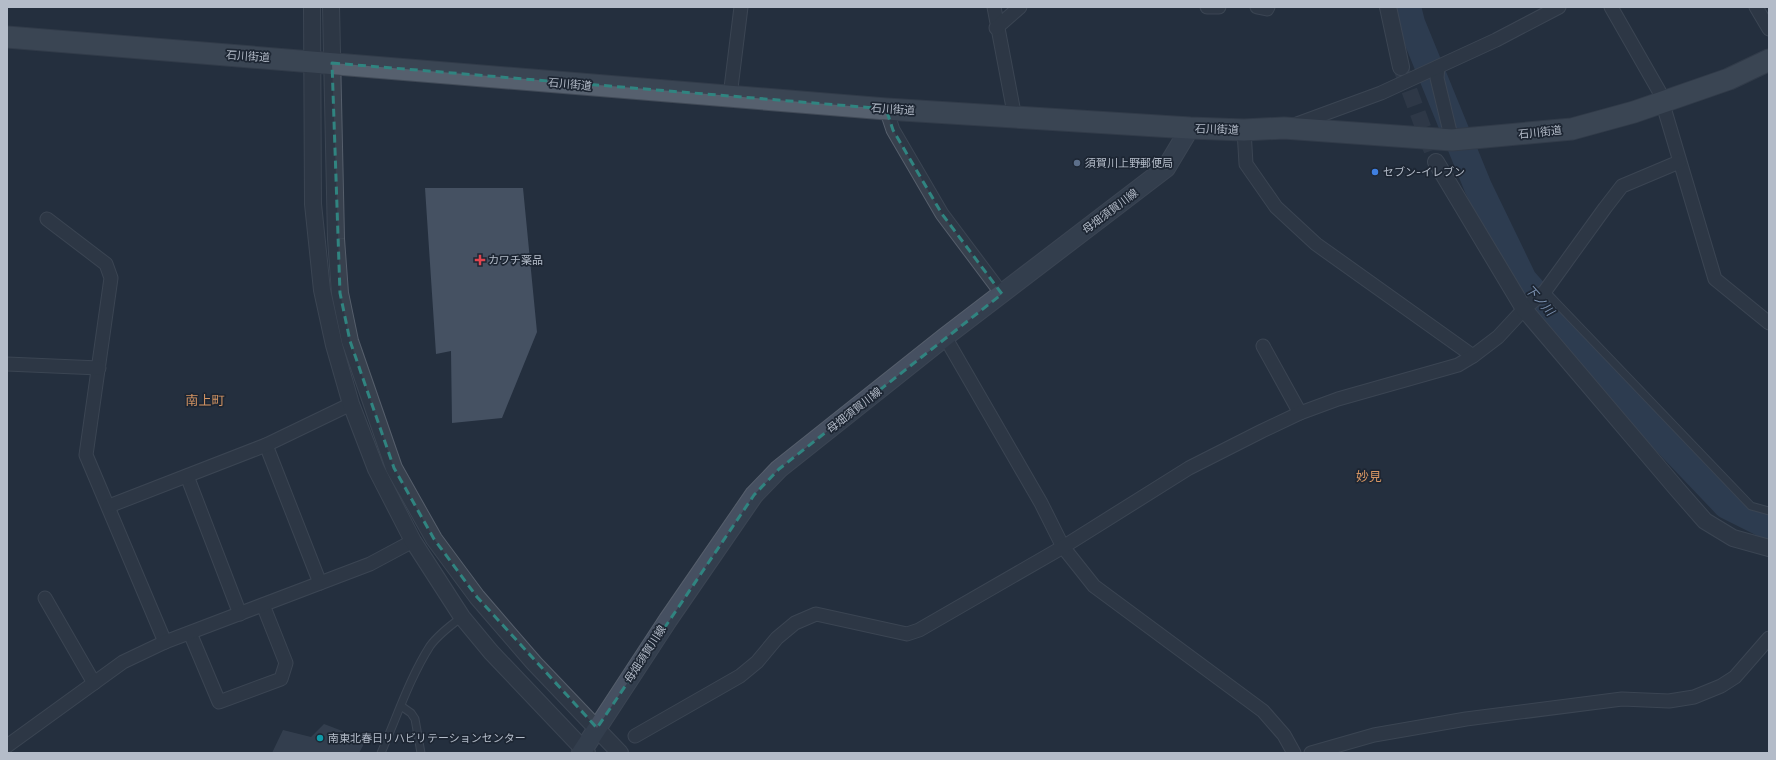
<svg xmlns="http://www.w3.org/2000/svg" width="1776" height="760" font-family="Inter,'Noto Sans JP',sans-serif">
  <style>
    .lines { fill: none; stroke-linecap: round; stroke-linejoin: round }
    .river { stroke: #394c67; stroke-width: 28 }
    .building { fill: #455162 }
    .tertiary-tunnel { stroke: #3a4453; stroke-width: 16; stroke-dasharray: 16 8; stroke-linecap: butt }
    .service-casing { stroke: #565f6c; stroke-width: 9 }
    .minor-casing { stroke: #565f6c; stroke-width: 15 }
    .tertiary-casing { stroke: #565f6c; stroke-width: 18 }
    .secondary-casing { stroke: #565f6c; stroke-width: 20 }
    .primary-casing { stroke: #414a57; stroke-width: 23 }
    .service { stroke: #38414e; stroke-width: 7 }
    .minor { stroke: #38414e; stroke-width: 13 }
    .tertiary { stroke: #38414e; stroke-width: 16 }
    .secondary { stroke: #465061; stroke-width: 18 }
    .primary { stroke: #56606e; stroke-width: 21 }
    .marked { fill: none; stroke: #308480; stroke-width: 3; stroke-dasharray: 8 5; stroke-linejoin: round }
    .service-dot { fill: #5c6f8a; stroke: #1d2633; stroke-width: 1.5 }
    .shop-dot { fill: #3f7fe0; stroke: #1d2633; stroke-width: 1.5 }
    .health-dot { fill: #e0444e; stroke: #1d2633; stroke-width: 1.5 }
    .culture-dot { fill: #0f9aa8; stroke: #1d2633; stroke-width: 1.5 }
    .labels { text-anchor: middle; dominant-baseline: central; stroke-width: 3.5; stroke-linejoin: round; paint-order: stroke }
    .street-label { font-size: 11px; fill: #b4bcc9; stroke: #1d2633 }
    .poi-label { font-size: 11px; fill: #b4bcc9; stroke: #1d2633; text-anchor: start }
    .water-label { font-size: 12px; font-style: italic; fill: #7c92b1; stroke: #1d2633 }
    .quarter-label { font-size: 13px; fill: #d59563; stroke: #1d2633 }
  </style>
  <rect width="100%" height="100%" fill="#242f3e"/>
  <g class="lines">
    <path class="river" d="M1407,7L1411,23L1478,187L1523,280L1649,423L1727,505L1769,526"/>
  </g>
  <g class="building">
    <path d="M425,188H523L537,332L502,418L452,423L451,351L436,354Z"/>
    <path d="M324,724L366,740L359,753H272L283,730L311,737Z"/>
  </g>
  <g class="lines">
    <path class="tertiary-tunnel" d="M1401,68L1436,162"/>
    <g class="service-casing">
      <g id="service">
        <path d="M1545,291L1751,506L1769,511"/>
        <path d="M401,706L411,713L415,719L421,753"/>
        <path d="M381,753C397,717 409,679 430,646C438,635 451,625 462,617"/>
      </g>
    </g>
    <g class="minor-casing">
      <g id="minor">
        <path d="M994,7L1015,118"/>
        <path d="M1207,7H1219"/>
        <path d="M1257,7L1267,9L1268,7"/>
        <path d="M1611,7L1659,91L1715,279L1769,323"/>
        <path d="M1756,7L1769,29"/>
        <path d="M996,28L1020,7"/>
        <path d="M1438,67L1437,78L1452,140"/>
        <path d="M730,96L741,7"/>
        <path d="M886,109L893,130L942,214L1002,294"/>
        <path d="M1294,125L1381,93L1496,40L1559,7"/>
        <path d="M1244,130L1246,164L1276,207L1316,244L1473,356"/>
        <path d="M47,219L106,264L111,278L86,455L165,642"/>
        <path d="M945,337L1041,503L1063,547L1094,586L1263,711L1284,735L1294,753"/>
        <path d="M1263,346L1300,413"/>
        <path d="M7,364L99,368"/>
        <path d="M266,445L320,583"/>
        <path d="M187,476L240,614"/>
        <path d="M109,506L266,445L351,404"/>
        <path d="M45,598L94,683"/>
        <path d="M190,633L219,702L281,679L286,663L263,605"/>
        <path d="M635,736L740,676L757,662L777,638L795,623L816,614L907,634L919,630L1063,547L1189,468L1262,431L1300,413L1338,399L1458,365L1473,356L1498,337L1524,309L1545,291L1605,208L1622,186L1679,162"/>
        <path d="M7,746L123,662L165,642L370,564L413,541"/>
        <path d="M1311,753L1374,735L1466,719L1622,699L1669,701L1694,697L1721,686L1735,677L1769,638"/>
      </g>
    </g>
    <g class="tertiary-casing">
      <g id="tertiary">
        <path d="M312,7L313,204L322,290L334,345L351,404L376,469L413,541L462,617L491,652L587,753"/>
        <path d="M331,7L336,239L340,293L350,341L394,468L434,539L477,597L534,663L620,753"/>
        <path d="M1388,7L1401,67"/>
        <path d="M1436,162L1524,309L1677,489L1705,521L1733,538L1769,548"/>
      </g>
    </g>
    <g class="secondary-casing">
      <path id="secondary" d="M581,753L668,620L754,495L779,469L945,337L1166,168L1190,128"/>
    </g>
    <g class="primary-casing">
      <path id="primary" d="M7,37L886,109L1190,128L1244,130L1284,128L1452,140L1572,129L1634,112L1729,79L1769,60"/>
    </g>
    <use href="#service" class="service"/>
    <use href="#minor" class="minor"/>
    <use href="#tertiary" class="tertiary"/>
    <use href="#secondary" class="secondary"/>
    <use href="#primary" class="primary"/>
  </g>
  <path d="M0 0H1776V760H0ZM332,63L886,109L893,130L942,214L1002,294L779,469L754,495L597,728L477,597L434,539L394,468L350,341L340,293Z" fill="#242f3e" fill-opacity=".55" fill-rule="evenodd"/>
  <path class="marked" d="M332,63L886,109L893,130L942,214L1002,294L779,469L754,495L597,728L477,597L434,539L394,468L350,341L340,293Z"/>
  <circle class="service-dot" cx="1077" cy="163" r="4"/>
  <circle class="shop-dot" cx="1375" cy="172" r="4"/>
  <path class="health-dot" d="M478 254h4v4h4v4h-4v4h-4v-4h-4v-4h4z"/>
  <circle class="culture-dot" cx="320" cy="738" r="4"/>
  <g class="labels">
    <g class="street-label">
      <text transform="translate(248 56) rotate(4)">石川街道</text>
      <text transform="translate(570 84) rotate(5)">石川街道</text>
      <text transform="translate(893 109) rotate(4)">石川街道</text>
      <text transform="translate(1217 129) rotate(2)">石川街道</text>
      <text transform="translate(1540 132) rotate(-6)">石川街道</text>
      <text transform="translate(1110 211) rotate(-37)">母畑須賀川線</text>
      <text transform="translate(854 410) rotate(-38)">母畑須賀川線</text>
      <text transform="translate(645 654) rotate(-57)">母畑須賀川線</text>
    </g>
    <g class="poi-label">
      <text x="1085" y="163">須賀川上野郵便局</text>
      <text x="1383" y="172">セブン-イレブン</text>
      <text x="488" y="260">カワチ薬品</text>
      <text x="328" y="738">南東北春日リハビリテーションセンター</text>
    </g>
    <g class="water-label">
      <text transform="translate(1540 300) rotate(48)">下ノ川</text>
    </g>
    <g class="quarter-label">
      <text x="205" y="400">南上町</text>
      <text x="1369" y="476">妙見</text>
    </g>
  </g>
  <rect width="1776" height="760" fill="none" stroke="#b4bcc9" stroke-width="16"/>
</svg>
